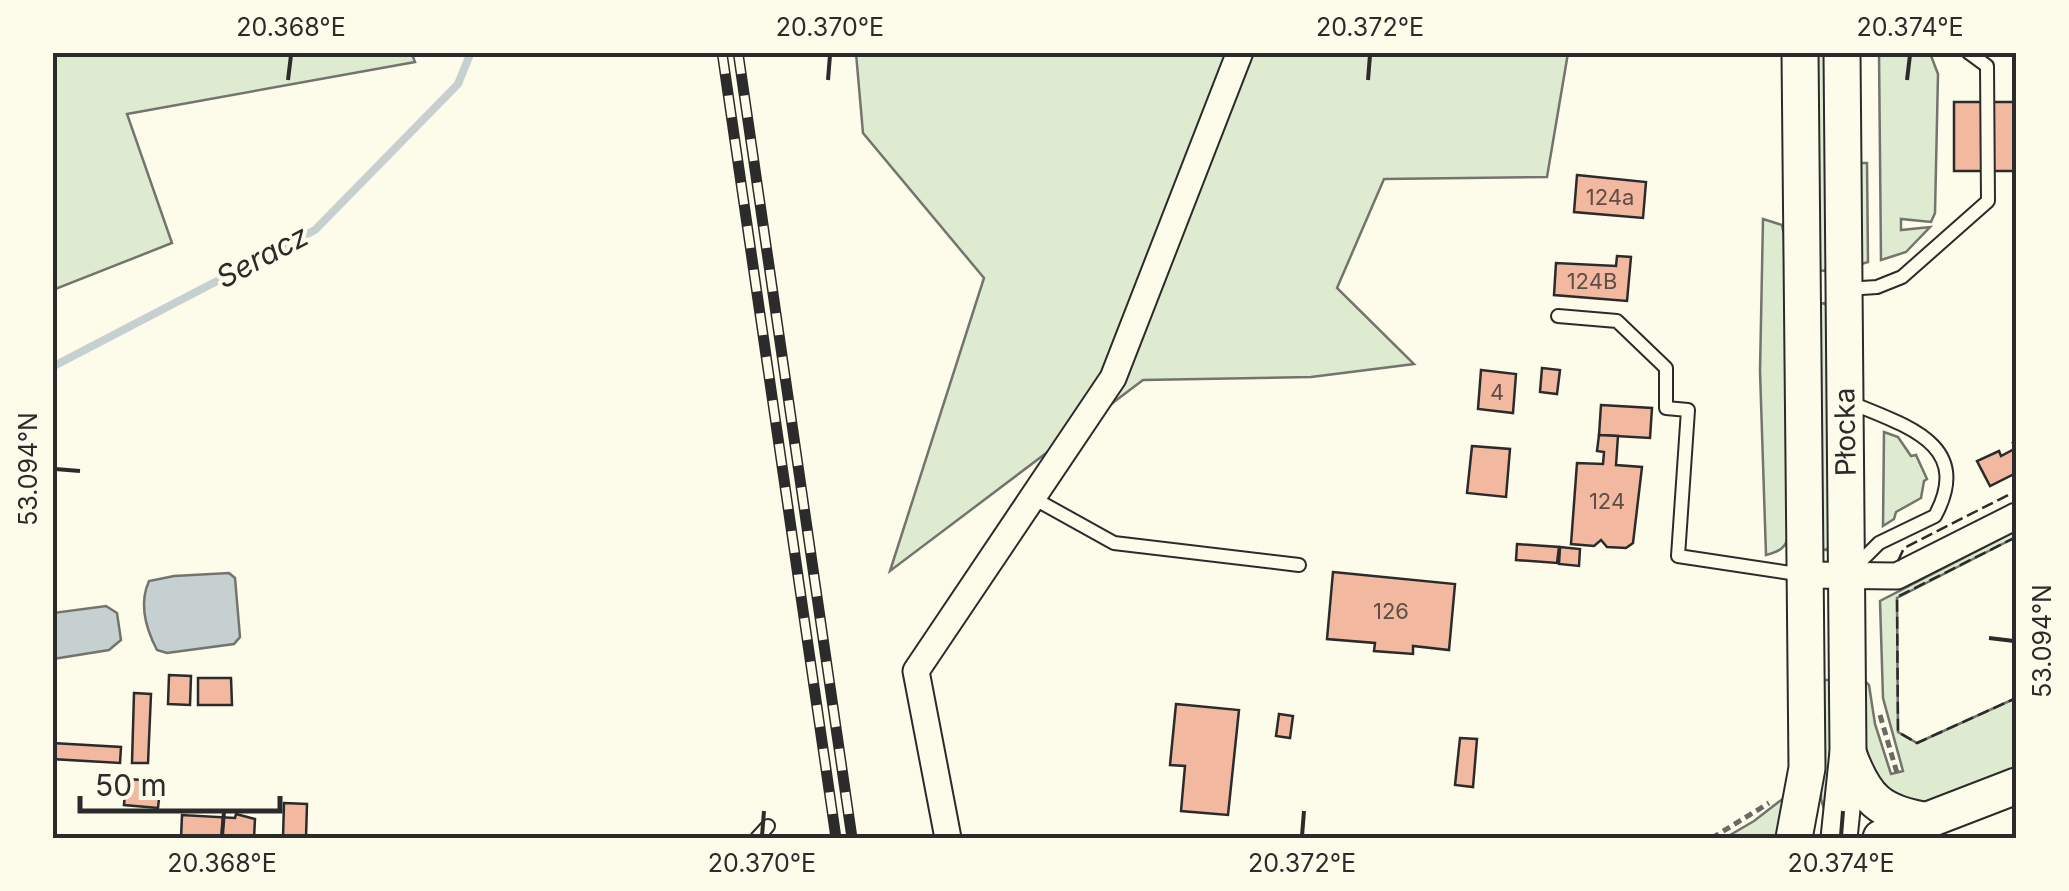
<svg xmlns="http://www.w3.org/2000/svg" width="2069" height="891" font-family="Inter,sans-serif">
  <style>
    .green { fill: #deebd1; stroke: #74746e; stroke-width: 2.5 }
    .water { fill: #c7d0d0; stroke: #74746e; stroke-width: 2.5 }
    .lines { fill: none; stroke-linecap: round; stroke-linejoin: round }
    .stream { stroke: #c7d0d0; stroke-width: 8 }
    .building { fill: #f2b8a0; stroke: #2b2b2b; stroke-width: 2.5 }
    .lane-casing { stroke: #2b2b2b; stroke-width: 16 }
    .street-casing { stroke: #2b2b2b; stroke-width: 29 }
    .secondary-casing { stroke: #2b2b2b; stroke-width: 39 }
    .path { stroke: #6a6964; stroke-width: 5; stroke-dasharray: 8 5; stroke-linecap: butt }
    .lane { stroke: #fdfbea; stroke-width: 12 }
    .street { stroke: #fdfbea; stroke-width: 25 }
    .secondary { stroke: #fdfbea; stroke-width: 35 }
    .rail-casing { stroke: #2b2b2b; stroke-width: 11 }
    .rail { stroke: #fdfbea; stroke-width: 8; stroke-dasharray: 22; stroke-linecap: butt }
    .fence { stroke: #2b2b2b; stroke-width: 2.5; stroke-dasharray: 12 5; stroke-linecap: butt }
    .ticks { fill: none; stroke: #2b2b2b; stroke-width: 4 }
    .labels { text-anchor: middle; dominant-baseline: central; stroke-width: 8; stroke-linejoin: round; paint-order: stroke }
    .number-label { font-size: 22px; fill: #5d4e48 }
    .street-label { font-size: 28px; fill: #2b2b2b; stroke: #fdfbea }
    .water-label { font-size: 30px; font-style: italic; fill: #2b2b2b; stroke: #fdfbea }
    .neatline { fill: none; stroke: #2b2b2b; stroke-width: 4 }
    .ticks-label { font-size: 25px; text-anchor: middle; fill: #2b2b2b }
  </style>
  <rect width="100%" height="100%" fill="#fdfbea"/>
  <g class="green">
    <path d="M53,52H411L415,62L127,114L172,243L53,290Z"/>
    <path d="M856,53H1568L1547,177L1384,179L1337,288L1414,364L1311,377L1143,380L890,571L984,278L863,133Z"/>
    <path d="M1813,53H1826L1828,267L1824,271L1819,270Z"/>
    <path d="M1879,53H1930L1938,74L1935,213L1931,222L1901,219V230L1930,227L1906,252L1881,260Z"/>
    <path d="M1860,163H1867L1868,262L1858,265Z"/>
    <path d="M1763,219L1782,225L1784,235L1788,535C1787,548 1778,552 1766,555L1760,371Z"/>
    <path d="M1824,303L1827,306L1829,547L1826,550L1822,549L1818,305Z"/>
    <path d="M1884,432L1898,437L1911,456L1916,455L1927,479L1924,481L1921,498L1896,512L1894,519L1883,526Z"/>
    <path d="M2016,531V537L1897,598L1898,732L1917,743L2016,698V769L1928,804L1917,805L1878,785L1860,730L1864,680L1869,685L1875,724L1891,774L1903,771L1883,698L1880,601Z"/>
    <path d="M1791,680H1794L1792,804L1783,838H1725L1754,821L1789,794Z"/>
    <path d="M1820,680H1832L1834,798L1825,812L1821,799Z"/>
  </g>
  <g class="water">
    <path d="M229,573L235,578L240,637L234,644L167,653L157,650C146,629 139,603 149,581L174,576Z"/>
    <path d="M106,606L117,613L121,640L109,650L53,659V613Z"/>
  </g>
  <g class="lines">
    <path class="stream" d="M52,367L315,230L458,84L471,52"/>
  </g>
  <g class="building">
    <rect x="1954" y="102" width="62" height="69"/>
    <path d="M1577,175L1646,182L1643,218L1574,212Z"/>
    <path d="M1617,256L1631,257L1627,301L1554,295L1556,263L1616,266Z"/>
    <path d="M1542,368L1560,370L1557,394L1540,392Z"/>
    <path d="M1481,370L1516,374L1513,413L1478,409Z"/>
    <path d="M1601,405L1652,408L1650,438L1599,435Z"/>
    <path d="M1599,435L1618,436L1616,465L1642,467L1633,543L1626,548L1607,547L1601,540L1594,546L1571,544L1577,463L1603,464L1604,452L1597,451Z"/>
    <path d="M2016,442V473L1990,486L1977,461L1999,451L2001,456L2016,448L2013,443Z"/>
    <path d="M1472,446L1510,449L1506,497L1467,493Z"/>
    <path d="M1517,544L1559,547L1557,563L1516,560Z"/>
    <path d="M1560,547L1580,549L1579,566L1559,564Z"/>
    <path d="M1333,572L1455,584L1449,650L1413,646V654L1374,651L1375,643L1327,639Z"/>
    <path d="M169,675L191,676L190,705L168,704Z"/>
    <path d="M198,678H231L232,705H198Z"/>
    <path d="M134,693L151,694L148,763H132Z"/>
    <path d="M1176,704L1239,710L1228,815L1181,811L1185,766L1170,765Z"/>
    <path d="M1279,714L1293,716L1290,738L1276,736Z"/>
    <path d="M1460,738L1477,739L1473,787L1455,785Z"/>
    <path d="M52,743L121,747L120,763L52,759Z"/>
    <path d="M126,779L161,781L158,808L124,805Z"/>
    <path d="M284,803L307,804L306,838H283Z"/>
    <path d="M236,814L255,819L254,838H181L182,815L235,818Z"/>
  </g>
  <g class="lines">
    <g class="lane-casing">
      <g id="lane">
        <path d="M1846,289L1877,287L1902,277L1988,201L1987,66L1968,52"/>
        <path d="M1558,316L1617,321L1666,368V408L1688,410L1678,556L1804,575"/>
        <path d="M1847,401C1902,425 1975,442 1935,516L1879,543L1852,570"/>
        <path d="M1033,498L1114,543L1299,565"/>
        <path d="M757,838L768,826"/>
      </g>
    </g>
    <g class="street-casing">
      <g id="street">
        <path d="M1807,575L1897,576L2016,516"/>
        <path d="M948,838L916,671L1113,378L1240,52"/>
      </g>
    </g>
    <g class="secondary-casing">
      <g id="secondary">
        <path d="M1848,753C1865,799 1879,813 1928,821"/>
        <path d="M1794,838L1807,768L1800,52"/>
        <path d="M1839,838L1848,752L1842,52"/>
        <path d="M1881,838L2016,786"/>
      </g>
    </g>
    <g class="path">
      <path d="M1880,715L1897,773"/>
      <path d="M1712,838L1769,803"/>
    </g>
    <use href="#lane" class="lane"/>
    <use href="#street" class="street"/>
    <use href="#secondary" class="secondary"/>
    <g class="rail-casing">
      <g id="rail">
        <path d="M722,52L836,838"/>
        <path d="M738,52L852,838"/>
      </g>
    </g>
    <use href="#rail" class="rail"/>
    <g class="fence">
      <path d="M2016,537L1897,597L1898,732L1917,743L2016,698"/>
      <path d="M1898,561L1904,548L2016,491"/>
    </g>
  </g>
  <path class="ticks" d="M288,80L291,55M828,80L830,55M1368,80L1370,55M1907,80L1910,55M55,469L80,471M1989,638L2014,641M222,836L224,811M762,836L764,811M1302,836L1304,811M1841,836L1843,811"/>
  <g class="labels">
    <g class="number-label">
      <text x="1610" y="197">124a</text>
      <text x="1592" y="281">124B</text>
      <text x="1497" y="392">4</text>
      <text x="1607" y="501">124</text>
      <text x="1391" y="611">126</text>
    </g>
    <g class="street-label">
      <text transform="translate(1845 432) rotate(-91)">Płocka</text>
    </g>
    <g class="water-label">
      <text transform="translate(262 256) rotate(-28)">Seracz</text>
    </g>
  </g>
  <rect width="2069" height="891" fill="none" stroke="#fdfbea" stroke-width="110"/>
  <path d="M80 796v15h200v-15" fill="none" stroke="#2b2b2b" stroke-width="5"/>
  <text x="95" y="796" font-size="30" fill="#2b2b2b" stroke="#fdfbea" stroke-width="8" paint-order="stroke">50 m</text>
  <rect x="55" y="55" width="1959" height="781" class="neatline"/>
  <g class="ticks-label">
    <text x="291" y="36">20.368°E</text>
    <text x="830" y="36">20.370°E</text>
    <text x="1370" y="36">20.372°E</text>
    <text x="1910" y="36">20.374°E</text>
    <text transform="translate(28 469) rotate(-90)" y="9">53.094°N</text>
    <text transform="translate(2042 641) rotate(-90)" y="9">53.094°N</text>
    <text x="222" y="872">20.368°E</text>
    <text x="762" y="872">20.370°E</text>
    <text x="1302" y="872">20.372°E</text>
    <text x="1841" y="872">20.374°E</text>
  </g>
</svg>
